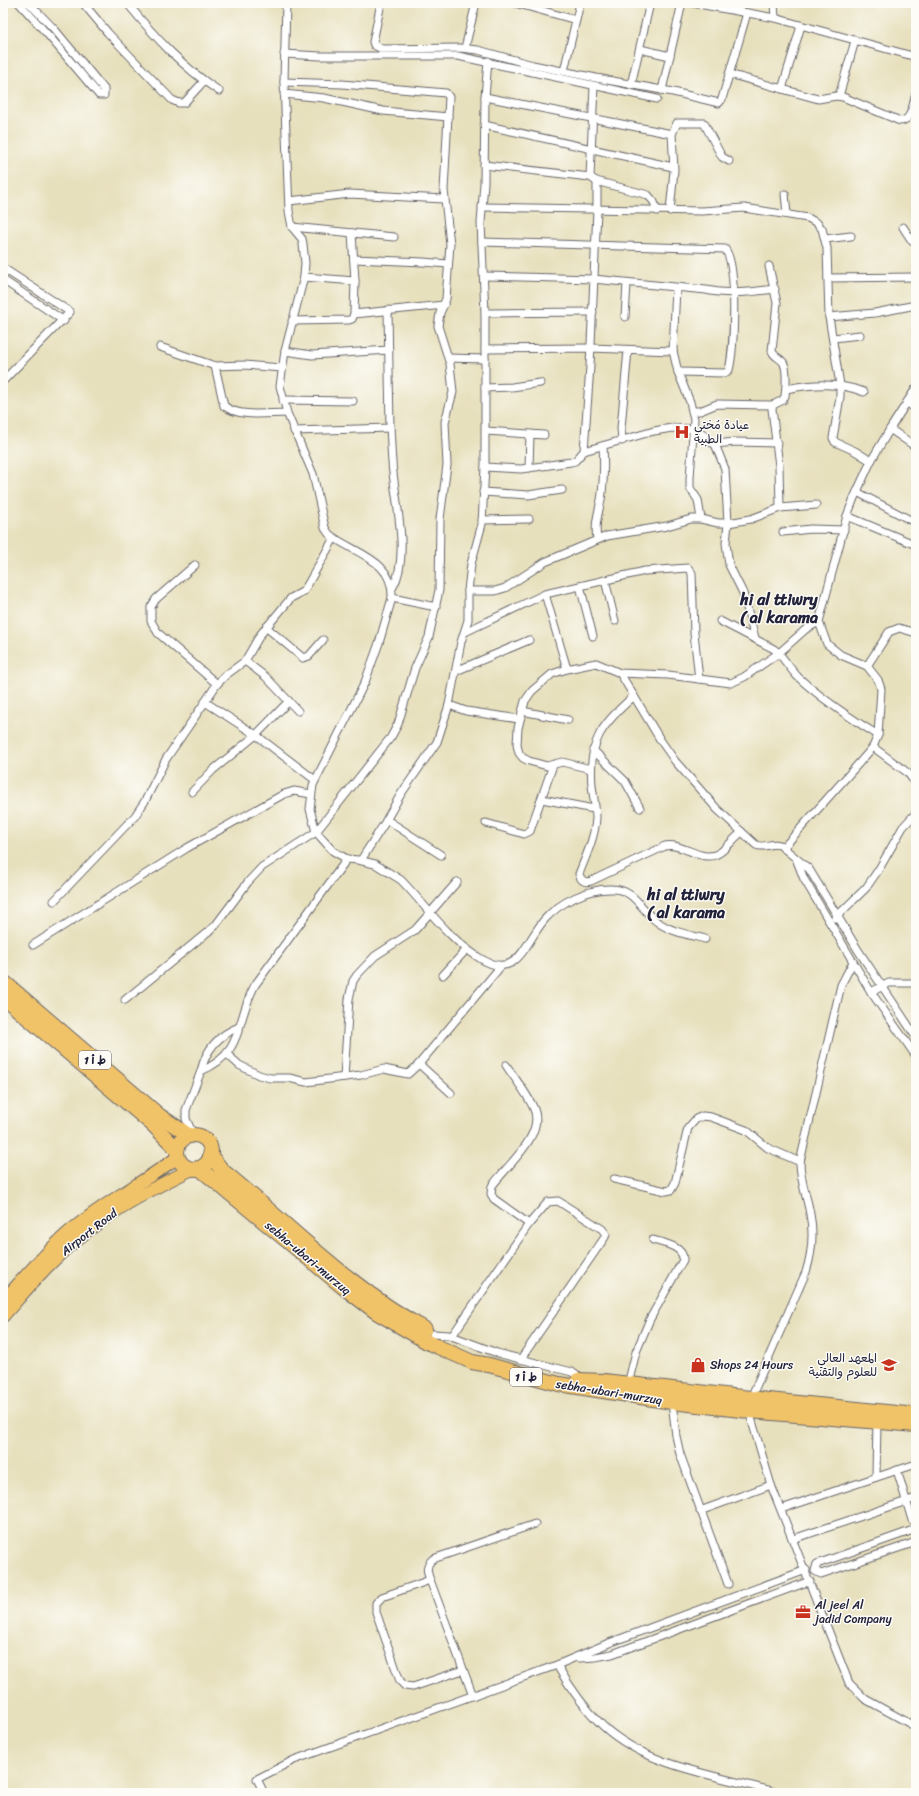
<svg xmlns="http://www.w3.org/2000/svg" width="919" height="1796" font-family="Sriracha,'Playpen Sans Arabic',sans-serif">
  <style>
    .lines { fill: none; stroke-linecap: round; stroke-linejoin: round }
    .street-casing { stroke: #676468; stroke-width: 9 }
    .primary-casing { stroke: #676468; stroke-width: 14 }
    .highway-casing { stroke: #676468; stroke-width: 16 }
    .street { stroke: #fff; stroke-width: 7 }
    .primary { stroke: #f1c369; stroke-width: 12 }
    .highway { stroke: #f1c369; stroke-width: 14 }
    .labels { text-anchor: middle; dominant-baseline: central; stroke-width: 3; stroke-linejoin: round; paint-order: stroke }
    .shield { fill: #fdfcf7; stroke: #646373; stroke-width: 1 }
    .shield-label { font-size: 11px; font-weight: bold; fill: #22223b }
    .poi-label { font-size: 12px; fill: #22223b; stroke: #fdfcf7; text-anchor: start }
    .street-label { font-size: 12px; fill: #22223b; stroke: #fdfcf7 }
    .district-label { font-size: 16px; font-weight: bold; fill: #22223b; stroke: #fdfcf7 }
  </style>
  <rect width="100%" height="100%" fill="#fdfcf7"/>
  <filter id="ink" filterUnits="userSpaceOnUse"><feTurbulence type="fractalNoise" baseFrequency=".025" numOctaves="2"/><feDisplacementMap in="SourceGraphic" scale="8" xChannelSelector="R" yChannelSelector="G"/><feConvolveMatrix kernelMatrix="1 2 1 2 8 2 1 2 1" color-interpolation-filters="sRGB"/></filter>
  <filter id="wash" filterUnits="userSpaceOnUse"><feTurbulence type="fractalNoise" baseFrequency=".012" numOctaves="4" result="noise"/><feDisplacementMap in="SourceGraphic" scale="16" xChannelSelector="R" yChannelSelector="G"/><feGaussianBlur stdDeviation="0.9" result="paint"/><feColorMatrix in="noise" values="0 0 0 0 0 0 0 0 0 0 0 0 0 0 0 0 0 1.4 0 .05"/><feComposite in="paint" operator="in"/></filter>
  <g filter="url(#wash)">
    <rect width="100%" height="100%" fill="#e7e0bd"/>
  </g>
  <g filter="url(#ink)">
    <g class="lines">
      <g class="street-casing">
        <g id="street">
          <path d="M19,3L49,36L99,95H104V89L55,30L29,3"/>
          <path d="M83,3L108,33L172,100L179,103H184L204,81"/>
          <path d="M127,3C155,37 182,67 219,91"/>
          <path d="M286,3L284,82L289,211L292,227L302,239L303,244L305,263L304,277L285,351L280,386L287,413L313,474L325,528L329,534C354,554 394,559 392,598L379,643L365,682L313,785L310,809L316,832L333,851L347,859L358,860L375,864L401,880C426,906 448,938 478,957C518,983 524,943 545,919C560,902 589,888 612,889C636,889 642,913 659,923C672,932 690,935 705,939"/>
          <path d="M381,3L373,42L374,45L382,49L460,48L478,50L533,65L596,78L673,92L719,103L722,99L747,13"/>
          <path d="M515,3L576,20"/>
          <path d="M693,3L775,18L916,57"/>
          <path d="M774,3L775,18"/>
          <path d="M465,48L476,3"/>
          <path d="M640,49L670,56"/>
          <path d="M284,54L320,56H458L657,99"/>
          <path d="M564,71L580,3"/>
          <path d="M729,74L818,99L836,96L843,97L900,121C912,121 913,103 916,94"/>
          <path d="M631,85L650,3"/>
          <path d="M782,89L801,26"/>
          <path d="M662,90L682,3"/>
          <path d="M284,94L324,98L383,111L448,117"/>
          <path d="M839,96L855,41"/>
          <path d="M485,97L672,134"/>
          <path d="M484,125L673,167"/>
          <path d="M484,165L590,177"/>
          <path d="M596,181L648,195L654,202L657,211"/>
          <path d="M785,194L787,214"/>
          <path d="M289,201L350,194L444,199"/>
          <path d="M482,207L702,211L744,208L808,218L817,223L822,229L827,248L829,317L840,385V397L833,438L835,442L855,451L871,461"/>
          <path d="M670,211L674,170L672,134L677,123H704L722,157L729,161"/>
          <path d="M292,227L394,237"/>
          <path d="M903,227L912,241L916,244"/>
          <path d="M352,233L355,281"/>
          <path d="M825,239L851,236"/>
          <path d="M482,242L725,249C738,265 734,349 729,370L725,373L678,372"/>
          <path d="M354,259L423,262L448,264"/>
          <path d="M769,266L777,303L772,351C774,357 779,357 783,362C788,370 786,387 785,396L783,400L773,405L772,409L779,466L780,508"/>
          <path d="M3,268L70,312L3,381"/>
          <path d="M485,276L593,279L706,290C729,295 751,292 775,289"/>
          <path d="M304,277L355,281L354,314L444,305"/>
          <path d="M828,278L916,277"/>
          <path d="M3,280L64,321"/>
          <path d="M676,288L673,351L678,372L690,402L694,419L690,478V488L698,500L701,519"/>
          <path d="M485,313L593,312"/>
          <path d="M625,317L627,283"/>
          <path d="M829,317L875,313L916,305"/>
          <path d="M292,321L349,320L352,319L354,314"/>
          <path d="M833,338L860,335"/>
          <path d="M160,347L215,366L224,406C241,418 266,413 287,413"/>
          <path d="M485,349L591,348L673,351"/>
          <path d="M285,351L312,355L389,350"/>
          <path d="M448,358L485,359"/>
          <path d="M215,366L244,365L282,368"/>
          <path d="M485,388L512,387L540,383"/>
          <path d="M786,389C813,384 838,382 864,392"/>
          <path d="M283,400L353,401"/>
          <path d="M907,402L916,410"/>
          <path d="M692,411H700L717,404L773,405"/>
          <path d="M390,428C391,439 391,451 392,462C394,498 411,555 393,587"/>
          <path d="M890,429L916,447"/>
          <path d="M294,431L390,428L388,310"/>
          <path d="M486,431L544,435"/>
          <path d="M622,441L621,428L628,350"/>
          <path d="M715,444L725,469L728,523L726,543L729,565L743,593L755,638"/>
          <path d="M584,451L590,366L597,210V184L596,181L590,177L594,86"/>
          <path d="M485,467L521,469L571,462L575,461L584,451L654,431L672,428L693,429L702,433L709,442L715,444L735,442L777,443"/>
          <path d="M529,468L530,434"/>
          <path d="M483,492L528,495L562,490"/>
          <path d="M857,492L916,523"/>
          <path d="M847,516L916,545"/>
          <path d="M482,520L529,519"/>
          <path d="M783,532L811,529L844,530"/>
          <path d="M597,539C594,520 600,511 602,493C604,477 604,462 603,446"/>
          <path d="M195,565L156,599L151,607V621L158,633L217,684"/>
          <path d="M605,580L615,621"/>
          <path d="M580,586L593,636"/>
          <path d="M468,591H495L505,588L545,562L607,536L667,526L691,519H701L718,523H728L751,519L780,508L816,505"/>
          <path d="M545,594L567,669"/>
          <path d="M392,598L436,607"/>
          <path d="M720,621L774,649C783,656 789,668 798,677C823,700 850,718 878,735"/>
          <path d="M266,627L303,658L309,656L323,640"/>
          <path d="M465,632L545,594L645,571L688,568L692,573L694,633L699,679"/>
          <path d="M245,661L266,677L298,711"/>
          <path d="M867,666L889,632L899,628L916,633"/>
          <path d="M456,671L529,640"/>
          <path d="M620,673L661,741L675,761L717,809L756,845C764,849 771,842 780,845L809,869L858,950L916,1037"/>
          <path d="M634,696C602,724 588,741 592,785C593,795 596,808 596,818C595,837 586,856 579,874C581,881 585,883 591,881L665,846C683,842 702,864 719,853C727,848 734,838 742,832"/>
          <path d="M205,702L256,735L315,780"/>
          <path d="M449,705L466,711L519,719"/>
          <path d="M522,711L568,720"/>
          <path d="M873,747L908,773L916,784"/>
          <path d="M593,750L625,781L640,808"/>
          <path d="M591,769L562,762L547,766L529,761L523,758L519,753L517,745L518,728L525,701L532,691L552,674L567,669L596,663L620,673L668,675L731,683L744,677L779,653L806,629L819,622"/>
          <path d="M192,792L213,770L256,735L289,701"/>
          <path d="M542,799L594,809"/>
          <path d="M387,820L441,855"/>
          <path d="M486,823L524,834L530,831L553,765"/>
          <path d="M783,848L860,762L873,747L878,735L881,689L878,680L867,666L841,655L827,644L819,622L847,516L854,498L871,461L890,429L916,388"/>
          <path d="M361,860L384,824L401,794L437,742L449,705L461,642L468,620V591L471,564L482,524L485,467V313L481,223L484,183L485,97L488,61"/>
          <path d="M797,861L804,879L871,992L916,1056"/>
          <path d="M54,901L135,816L145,801L166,759L205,702L217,684L226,675L245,661L260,635L291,598L304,591L334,538"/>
          <path d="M835,918L866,888L879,869L903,827L916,813"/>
          <path d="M33,945L187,848L284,794L294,791L311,794"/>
          <path d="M443,975L467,949"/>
          <path d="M871,992L889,983H916"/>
          <path d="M125,1000L215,926L248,882L262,867L316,832L391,737L398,724L415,668L429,637L439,590L440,519L447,465L445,422L453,392L450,364L438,326L440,313L446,299L450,244L444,190L449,97L446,93L342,84L284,82"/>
          <path d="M227,1054L239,1065L259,1075L270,1078H289L306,1082L361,1075L384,1069L408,1074L419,1064L501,966"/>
          <path d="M419,1064L451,1093"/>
          <path d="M506,1065C515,1079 527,1093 534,1109C545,1136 506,1166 492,1186L491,1194L494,1199L529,1224"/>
          <path d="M201,1071C206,1049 218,1035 239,1027"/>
          <path d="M344,1077L349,999L353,981L357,975L375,956L415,930L457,882"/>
          <path d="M193,1134L186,1119V1110L201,1071C245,1053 235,1021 255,985L347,859"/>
          <path d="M614,1179L666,1191L671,1190L675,1183L688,1128L696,1119L703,1116L711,1117L746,1130L768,1148L800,1162"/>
          <path d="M433,1334L449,1335L497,1353L572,1372L576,1375L580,1380"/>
          <path d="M452,1336L529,1224L548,1202L558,1201L602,1229L606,1234L605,1237L520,1360"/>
          <path d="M628,1384L636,1352L650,1319L683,1260C684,1246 663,1243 653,1240"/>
          <path d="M750,1400L806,1272C812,1253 814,1234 810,1214C807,1196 800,1181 800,1162L841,985L853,962"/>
          <path d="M672,1402L676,1436L680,1454L728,1584"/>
          <path d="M749,1411L771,1485L849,1683L865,1699L916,1727"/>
          <path d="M897,1470L912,1520"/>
          <path d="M876,1477L877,1421"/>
          <path d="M781,1509L916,1464"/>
          <path d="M700,1511L771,1485"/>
          <path d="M916,1529L817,1564L815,1571L821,1574L916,1542"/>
          <path d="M793,1539L916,1498"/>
          <path d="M430,1580L382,1597L376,1603V1612L400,1681L405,1686L413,1687L463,1670"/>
          <path d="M580,1658L595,1657L612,1654L810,1581"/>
          <path d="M557,1665C570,1688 584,1708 603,1726C650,1769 720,1775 778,1793"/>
          <path d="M473,1696L430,1580C427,1572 425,1565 433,1559L535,1524"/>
          <path d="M264,1793L257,1779L294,1760L557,1665L609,1643L806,1570"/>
        </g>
      </g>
      <g class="primary-casing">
        <g id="primary">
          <path d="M3,1301C24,1278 44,1254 68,1233C102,1204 142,1183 178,1157"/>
          <path d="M3,1316C26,1290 48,1263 75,1241C110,1211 151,1189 192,1169"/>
        </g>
      </g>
      <g class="highway-casing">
        <g id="highway">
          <path d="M3,981L160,1116L190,1136"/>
          <path d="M3,997L154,1126L177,1149"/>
          <circle cx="194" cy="1152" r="17"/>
          <path d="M210,1155L223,1171C290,1225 349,1288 425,1329"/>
          <path d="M199,1168L343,1287L376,1312L427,1342L472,1362L489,1365L559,1384L672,1402L749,1411L916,1425"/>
          <path d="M578,1380L604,1381L750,1398L916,1415"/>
        </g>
      </g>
      <use href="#street" class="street"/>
      <use href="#primary" class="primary"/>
      <use href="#highway" class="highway"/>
    </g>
  </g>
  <defs>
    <g id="hospital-bare" transform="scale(1.2)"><path d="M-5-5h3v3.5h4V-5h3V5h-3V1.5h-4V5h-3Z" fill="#c8321e" stroke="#fdfcf7" stroke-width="2.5" paint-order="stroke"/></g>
    <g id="shop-bare" transform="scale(1.2)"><path d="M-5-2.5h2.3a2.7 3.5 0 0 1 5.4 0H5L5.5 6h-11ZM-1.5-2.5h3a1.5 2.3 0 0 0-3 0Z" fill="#c8321e" stroke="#fdfcf7" stroke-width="2.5" paint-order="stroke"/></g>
    <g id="university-bare" transform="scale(1.2)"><path d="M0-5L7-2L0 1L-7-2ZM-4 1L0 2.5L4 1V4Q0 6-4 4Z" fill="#c8321e" stroke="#fdfcf7" stroke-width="2.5" paint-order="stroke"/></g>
    <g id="office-bare" transform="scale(1.2)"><path d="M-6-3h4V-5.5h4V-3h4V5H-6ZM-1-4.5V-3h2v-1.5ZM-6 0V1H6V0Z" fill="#c8321e" stroke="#fdfcf7" stroke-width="2.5" paint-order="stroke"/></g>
  </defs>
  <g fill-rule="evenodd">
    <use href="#hospital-bare" x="682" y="432"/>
    <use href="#shop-bare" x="698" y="1365"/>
    <use href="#university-bare" x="889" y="1365"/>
    <use href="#office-bare" x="803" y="1612"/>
  </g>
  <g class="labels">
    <g class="shield">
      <rect x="79" y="1051" width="32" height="18" rx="3"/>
      <rect x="510" y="1368" width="32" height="18" rx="3"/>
    </g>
    <g class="shield-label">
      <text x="95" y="1060">ط أ 1</text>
      <text x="526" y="1377">ط أ 1</text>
    </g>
    <g class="poi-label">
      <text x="694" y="425">عيادة مُختي<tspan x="694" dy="14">الطبية</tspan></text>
      <text x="877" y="1358" text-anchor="end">المعهد العالي<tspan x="877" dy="14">للعلوم والتقنية</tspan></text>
      <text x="710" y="1365">Shops 24 Hours</text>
      <text x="815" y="1605">Al jeel Al<tspan x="815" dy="14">jadid Company</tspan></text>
    </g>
    <g class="street-label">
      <text transform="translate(89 1232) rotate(-38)">Airport Road</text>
      <text transform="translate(308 1258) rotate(40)">sebha-ubari-murzuq</text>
      <text transform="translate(609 1392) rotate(9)">sebha-ubari-murzuq</text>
    </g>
    <g class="district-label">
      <text x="779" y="599">hi al ttiwry<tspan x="779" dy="18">( al karama</tspan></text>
      <text x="686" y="894">hi al ttiwry<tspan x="686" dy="18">( al karama</tspan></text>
    </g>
  </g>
  <rect width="919" height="1796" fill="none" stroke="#fdfcf7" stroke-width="16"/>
</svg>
